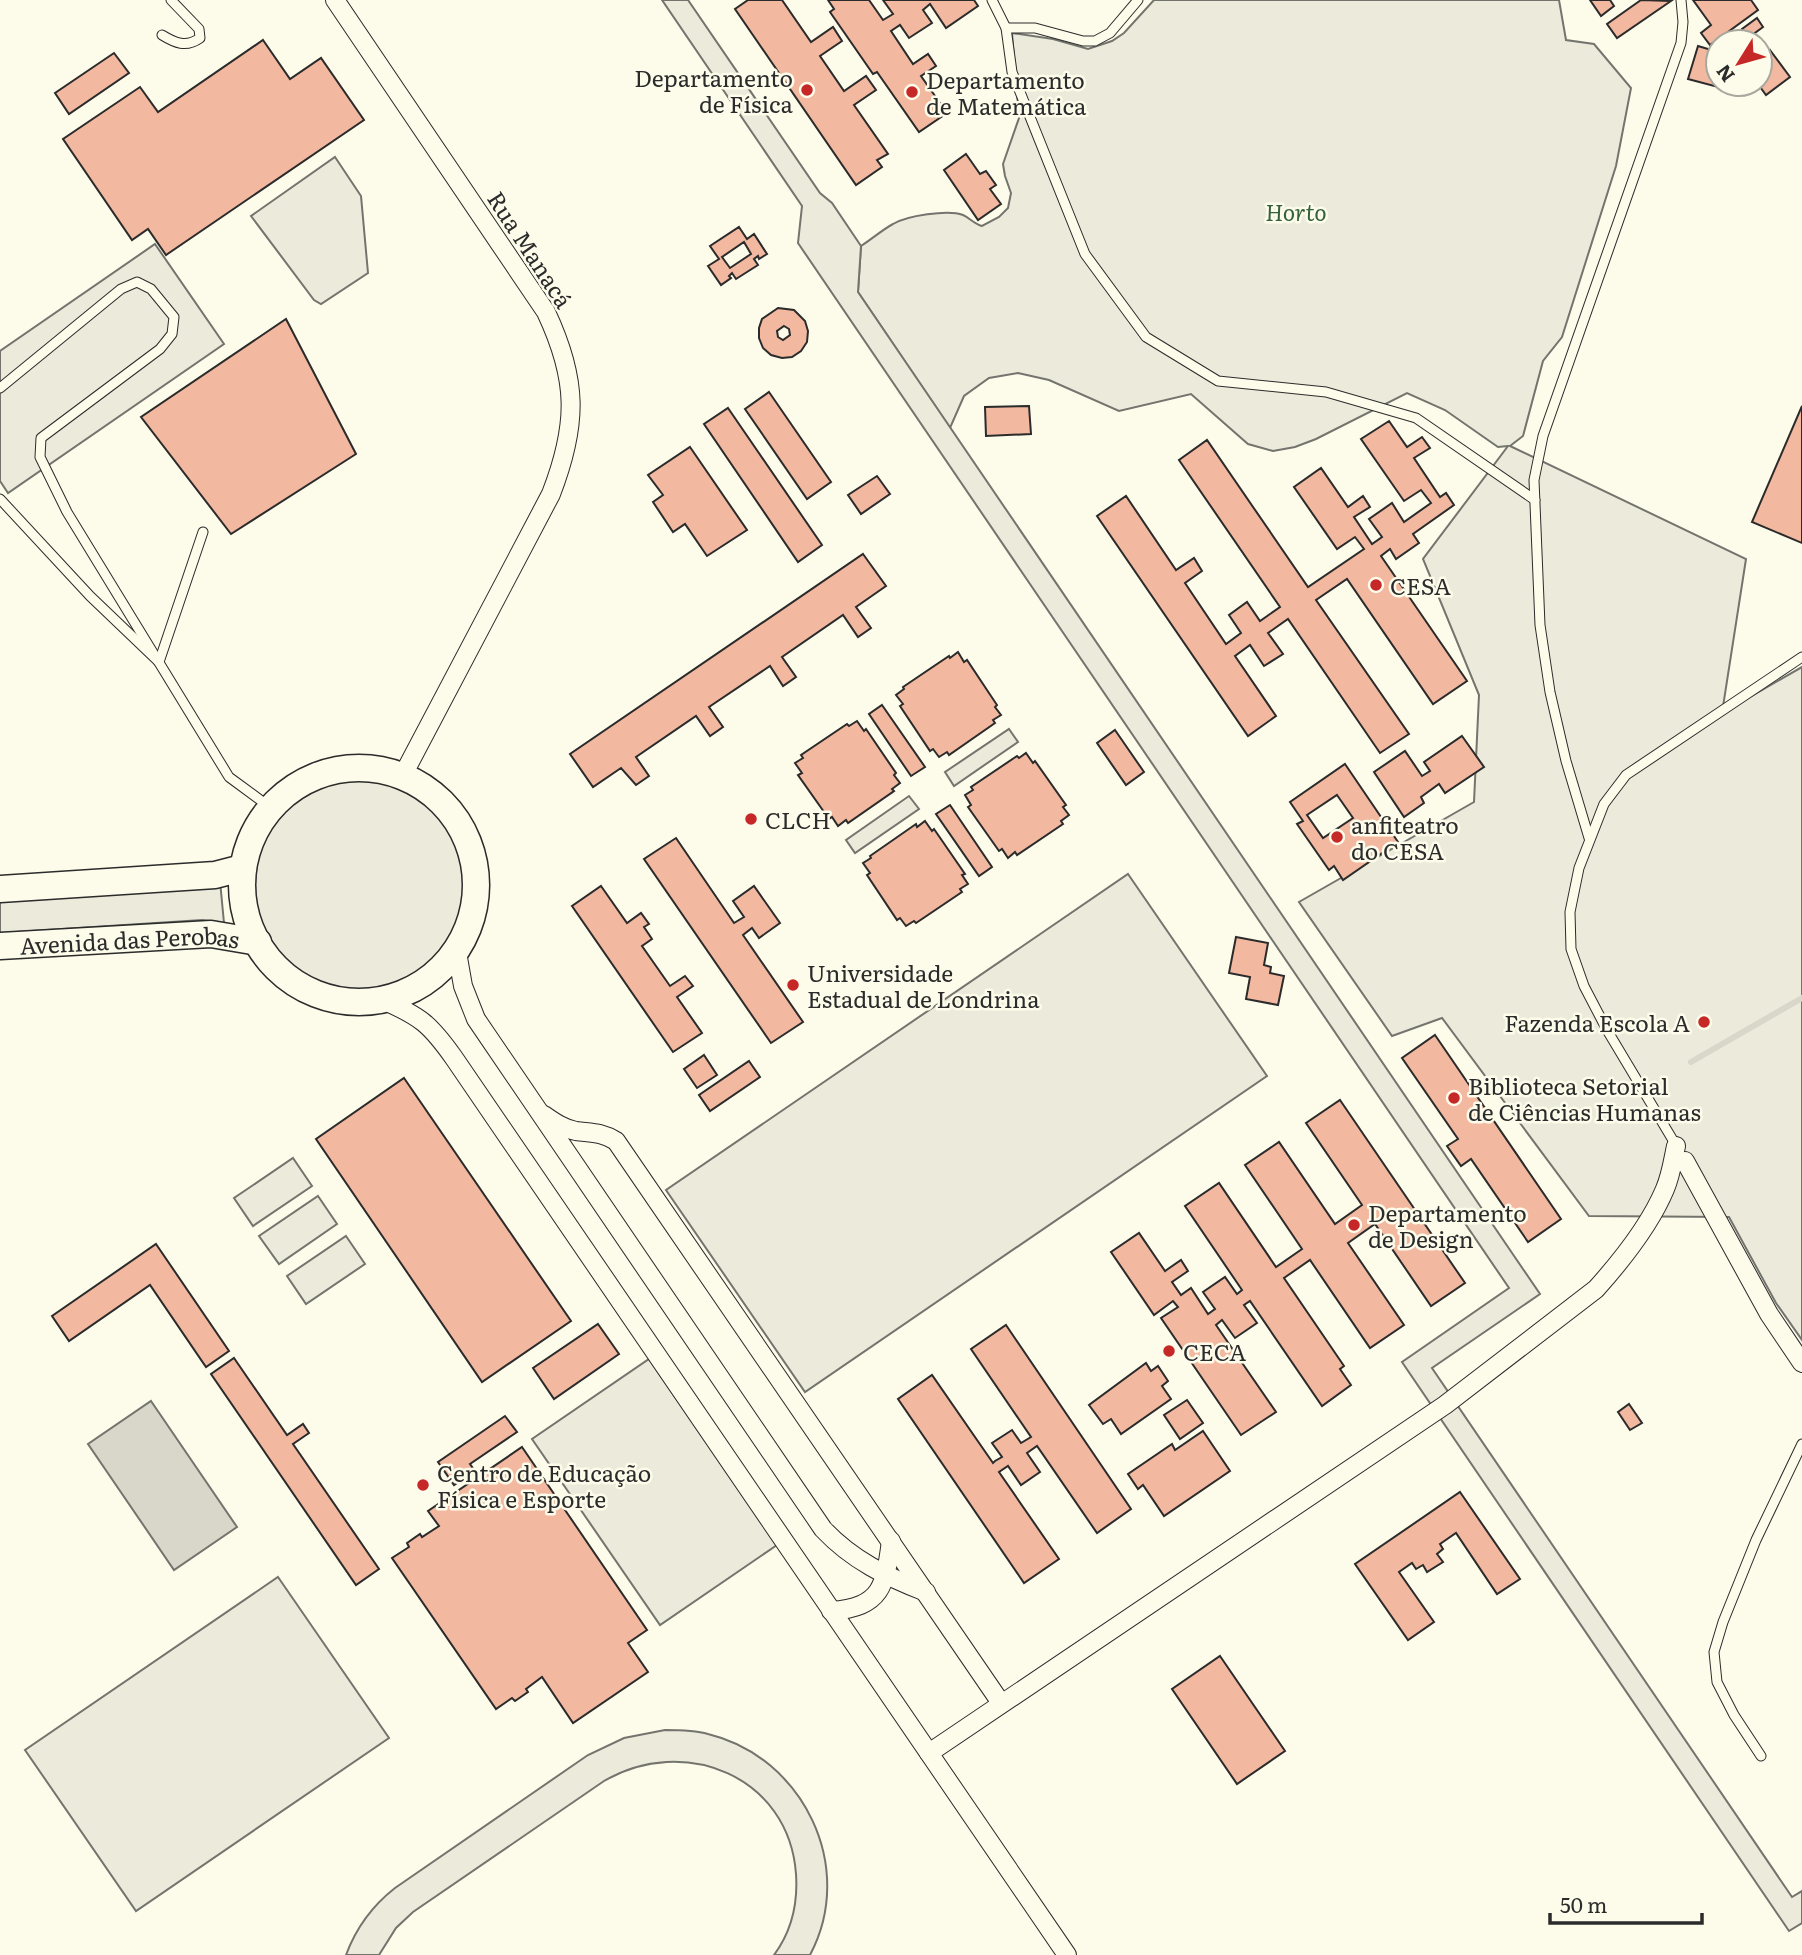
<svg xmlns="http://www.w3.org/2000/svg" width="1802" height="1955" font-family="Literata,serif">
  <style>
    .green { fill: #ecebdb; stroke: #74746e; stroke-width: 2 }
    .parking { fill: #eceadb; stroke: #74746e; stroke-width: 2 }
    .water { fill: #d8d7c9; stroke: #74746e; stroke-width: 2 }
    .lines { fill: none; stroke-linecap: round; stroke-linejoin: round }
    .stream { stroke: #d8d7c9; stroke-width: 6 }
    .building { fill: #f2b8a0; stroke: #2b2b2b; stroke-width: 2; fill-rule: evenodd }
    .lane-casing { stroke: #2b2b2b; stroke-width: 11 }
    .street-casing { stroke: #2b2b2b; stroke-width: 20 }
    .secondary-casing { stroke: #2b2b2b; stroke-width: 29 }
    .lane { stroke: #fdfbea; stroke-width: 9 }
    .street { stroke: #fdfbea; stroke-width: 18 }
    .secondary { stroke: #fdfbea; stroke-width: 26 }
    .poi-dot { fill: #c62828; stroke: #fdfbea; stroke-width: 2.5 }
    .labels { text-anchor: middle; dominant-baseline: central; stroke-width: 5; stroke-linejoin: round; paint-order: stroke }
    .poi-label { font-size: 23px; fill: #2b2b2b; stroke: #fdfbea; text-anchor: start }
    .park-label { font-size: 23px; font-style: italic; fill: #34623c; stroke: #fdfbea }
    .street-label { font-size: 23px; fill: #2b2b2b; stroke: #fdfbea }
  </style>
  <rect width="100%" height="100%" fill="#fdfbea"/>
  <g class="green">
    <path d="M1154,0H1559L1566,40L1594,44L1631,88L1616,166L1562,337L1543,361L1523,436L1510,446L1746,559L1722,713L1802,667V1340L1776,1303L1729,1217L1589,1216L1442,1018L1392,1036L1299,902L1474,802L1479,695L1423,559L1508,446L1498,447L1445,410L1407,393L1316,439L1295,447L1273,451L1248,444L1191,394L1119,411L1049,380L1018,373L989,378L964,396L950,428L858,292L861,246C872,239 882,230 893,224C906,216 948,209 963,215C970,218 974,224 982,226L999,217L1008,208L1011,193L1005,176L1003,164L1019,118L1012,33L1053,39L1088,49L1112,41L1124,33Z"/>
    <path d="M1009,729L1018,742L954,786L945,772Z"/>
    <circle cx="360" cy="885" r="105"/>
    <path d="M909,796L919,809L855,853L846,840Z"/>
    <path d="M220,881L224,923L202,920L0,933V898Z"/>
    <path d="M293,1158L312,1186L253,1226L234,1198Z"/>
    <path d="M318,1196L337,1224L279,1264L259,1236Z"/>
    <path d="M346,1236L365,1264L306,1304L287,1276Z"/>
    <path d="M278,1577L389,1738L136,1911L25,1750Z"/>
    <path d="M665,1730C679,1730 694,1730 708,1734C803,1757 857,1867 810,1955H774C791,1932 798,1903 796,1874C789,1776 684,1734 604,1781L413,1912L396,1928L379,1955H346C356,1928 372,1906 395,1888L588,1755L624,1738Z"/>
  </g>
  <g class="parking">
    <path d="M662,0H688L820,193L832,203L861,246L858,292L1540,1294L1432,1368L1792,1897L1802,1891V1923L1789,1931L1402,1362L1509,1288L798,243L802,206Z"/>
    <path d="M335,157L361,196L368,273L321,304L314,300L251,216Z"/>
    <path d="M155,244L224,344L8,493L0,481V351Z"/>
    <path d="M1128,874L1267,1076L805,1392L666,1190Z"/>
    <path d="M649,1359L777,1545L660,1625L532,1439Z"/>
  </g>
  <path class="water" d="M151,1401L237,1527L174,1570L88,1444Z"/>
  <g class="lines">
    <path class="stream" d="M1691,1062L1802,998"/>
  </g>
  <g class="building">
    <path d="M748,0H782L811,42L833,27L842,41L820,56L844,91L866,76L876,90L854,105L888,154L877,160L882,167L856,185L735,9Z"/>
    <path d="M828,0H869L883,20L893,14L883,0H974L978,6L946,28L930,4L923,10L932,23L909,38L900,25L891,31L913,64L928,54L936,66L921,76L947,113L919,132L877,72L873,74L830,12L834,9Z"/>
    <path d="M1590,0H1610L1614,6L1601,16Z"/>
    <path d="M1641,0L1671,1L1617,38L1607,24Z"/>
    <path d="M1693,0H1751L1758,10L1710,45L1701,33L1711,25Z"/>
    <path d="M1757,18L1763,27L1748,38L1742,29Z"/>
    <path d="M263,40L290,79L321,58L364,120L166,255L148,229L132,240L63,139L140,87L158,112Z"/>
    <path d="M1698,46L1718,52V87L1688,79Z"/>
    <path d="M1770,50L1790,77L1766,95L1758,84H1760V58Z"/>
    <path d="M114,53L129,73L69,114L55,93Z"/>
    <path d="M966,154L980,174L986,171L996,185L990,189L1001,204L978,220L944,170Z"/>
    <path d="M739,227L747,239L754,234L767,254L759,259L758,256L754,259L758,265L736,279L732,273L729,276L731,278L721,285L708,266L719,259L710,246ZM744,242L751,254L730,268L722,257Z"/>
    <path d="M778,308L794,310L805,321L808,331L807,342L801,351L792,357L782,358L771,355L763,348L759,338V328L762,319ZM784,326L789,329L790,335L783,340L778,337L777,331Z"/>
    <path d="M286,319L356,454L231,534L141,417Z"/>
    <path d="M769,392L831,482L807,499L745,409Z"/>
    <path d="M1029,406L1031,434L986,436L985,407Z"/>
    <path d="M1802,406V543L1752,522Z"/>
    <path d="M728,408L822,545L798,562L704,424Z"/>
    <path d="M1389,421L1407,447L1422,437L1430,448L1414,458L1440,497L1446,493L1454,505L1413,534L1419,543L1396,559L1390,549L1381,556L1467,681L1433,704L1347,579L1316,600L1409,734L1380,753L1288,619L1268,633L1283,654L1264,666L1250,645L1235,656L1276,716L1248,736L1097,516L1126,496L1176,570L1194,558L1202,571L1185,583L1226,644L1241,633L1229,615L1247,602L1260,621L1280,607L1179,460L1207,440L1308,587L1364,549L1355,537L1337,549L1294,487L1321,468L1348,507L1363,496L1370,507L1354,517L1372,544L1382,537L1369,519L1392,503L1404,522L1431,503L1421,490L1404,501L1361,439Z"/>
    <path d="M690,447L747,530L707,556L685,524L673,532L653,502L663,495L648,475Z"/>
    <path d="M877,476L890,494L861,514L848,495Z"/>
    <path d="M863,554L886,586L856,607L871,628L858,637L843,615L782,657L796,677L783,686L770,666L709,707L723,727L710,736L696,716L636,757L649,776L636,785L621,768L593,787L570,754Z"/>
    <path d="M958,652L964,662L967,660L997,705L995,707L1001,715L993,720L995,723L949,755L947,752L939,757L933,749L930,751L900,706L903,704L896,695L904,689L903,687L949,656L950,658Z"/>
    <path d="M882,705L925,767L911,776L869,714Z"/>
    <path d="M857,721L864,731L866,729L896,773L894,775L900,783L892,789L894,791L848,823L846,820L838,826L832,817L829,819L798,775L802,773L795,763L803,758L801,755L847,724L849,726Z"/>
    <path d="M1115,730L1144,772L1126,785L1097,743Z"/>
    <path d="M1462,736L1484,767L1445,793L1439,784L1421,797L1424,803L1404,817L1374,772L1405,751L1422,776L1430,771L1424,762Z"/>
    <path d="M1026,753L1033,763L1035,761L1066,805L1063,807L1069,815L1061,821L1063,824L1017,855L1015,852L1008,858L1002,849L999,851L968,807L971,805L965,795L973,790L971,787L1017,756L1019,758Z"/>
    <path d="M1345,764L1398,842L1343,880L1334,866L1329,870L1297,824L1303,821L1290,802ZM1337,795L1353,818L1323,838L1307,815Z"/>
    <path d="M950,805L992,867L979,876L936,814Z"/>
    <path d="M925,821L932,831L934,829L965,874L962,875L968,884L960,889L962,892L916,923L914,921L906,926L900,918L897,920L867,875L870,873L863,863L871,858L870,856L916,824L917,827Z"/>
    <path d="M676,838L734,923L744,917L733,901L754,886L780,923L759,938L752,928L743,935L803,1022L771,1043L644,859Z"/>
    <path d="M601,886L627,923L641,913L649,924L644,927L652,939L642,946L670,986L685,976L693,986L677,997L702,1033L673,1052L572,906Z"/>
    <path d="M1236,937L1268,943L1264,965L1271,967L1270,973L1284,976L1278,1005L1246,999L1250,977L1229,973Z"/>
    <path d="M1435,1035L1561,1219L1528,1242L1471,1159L1461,1166L1447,1146L1458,1139L1402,1058Z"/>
    <path d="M704,1055L717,1075L697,1088L684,1069Z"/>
    <path d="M749,1061L760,1077L710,1111L699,1095Z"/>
    <path d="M404,1078L571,1321L482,1382L316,1139Z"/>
    <path d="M1340,1100L1465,1283L1431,1306L1375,1224L1348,1243L1404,1325L1370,1348L1310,1260L1284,1278L1344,1366L1340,1369L1351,1385L1322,1406L1250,1301L1244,1305L1257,1323L1235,1338L1222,1320L1216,1325L1276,1412L1241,1435L1161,1318L1178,1307L1173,1301L1154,1315L1111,1252L1139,1233L1165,1271L1181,1260L1188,1271L1172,1282L1181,1295L1191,1288L1208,1314L1215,1309L1203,1292L1225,1277L1237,1294L1242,1290L1185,1206L1219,1183L1276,1267L1302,1249L1245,1165L1279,1142L1335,1224L1362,1205L1306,1123Z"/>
    <path d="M156,1244L229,1351L206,1367L150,1285L69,1341L52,1316Z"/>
    <path d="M598,1324L619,1354L554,1399L533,1368Z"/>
    <path d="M1006,1325L1131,1509L1097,1533L1037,1446L1027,1453L1040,1472L1021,1485L1008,1466L999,1472L1059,1559L1024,1583L898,1399L932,1375L993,1463L995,1461L1002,1457L992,1443L1012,1430L1021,1443L1031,1437L971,1349Z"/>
    <path d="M234,1358L287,1435L303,1424L309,1433L293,1444L379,1569L356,1585L211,1374Z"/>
    <path d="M1146,1363L1151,1371L1158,1366L1168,1381L1162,1386L1171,1399L1121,1434L1111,1419L1103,1424L1089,1405Z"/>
    <path d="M1187,1400L1203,1423L1180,1439L1164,1415Z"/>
    <path d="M1629,1404L1642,1423L1630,1430L1618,1412Z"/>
    <path d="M505,1416L517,1432L470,1464L475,1471L454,1485L438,1462Z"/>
    <path d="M1203,1431L1230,1471L1164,1516L1143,1485L1138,1489L1128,1474L1172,1444L1175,1450Z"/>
    <path d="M522,1447L647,1630L628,1643L648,1672L573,1723L542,1677L526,1689L528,1692L515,1701L512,1698L496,1709L392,1558L409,1547L407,1543L420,1534L422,1537L439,1526L428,1511Z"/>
    <path d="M1460,1492L1520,1579L1497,1594L1456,1533L1440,1544L1443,1549L1437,1554L1443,1562L1427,1572L1423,1565L1416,1569L1412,1563L1399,1572L1434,1622L1408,1640L1355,1564Z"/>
    <path d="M1220,1656L1285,1751L1237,1784L1172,1689Z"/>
  </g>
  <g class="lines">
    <g class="lane-casing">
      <g id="lane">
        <path d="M992,0L1006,28L1012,72L1085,254L1146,337L1218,381L1326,392L1416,418L1535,500"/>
        <path d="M1006,28H1035L1083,41H1095L1110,33L1138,0"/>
        <path d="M162,35C175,43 186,48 200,38L199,29L171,0"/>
        <path d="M0,388L121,289L137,282L151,289L174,317L172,334L160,349L41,438L40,457L67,512L229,777L271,808"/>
        <path d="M0,499L90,596L159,662L203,532"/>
        <path d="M1589,838L1566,761L1550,692L1540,625L1534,480L1543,436L1681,43L1683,22L1681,0"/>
        <path d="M1677,1147L1607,1030L1584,986L1571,949L1570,912L1579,868L1604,804L1626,775L1802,657"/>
        <path d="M1761,1756L1734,1715L1717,1682L1714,1652L1723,1622L1756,1540L1802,1444"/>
      </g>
    </g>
    <g class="street-casing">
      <g id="street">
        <path d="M335,0L546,312C578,380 578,424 551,494L403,775"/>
        <path d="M457,952L463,986L476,1019L823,1529C852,1560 887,1577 926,1592"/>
        <path d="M383,1000C421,1017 430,1024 454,1058L1067,1955"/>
        <path d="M544,1115C554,1122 564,1129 576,1131C591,1133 602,1132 616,1141L1001,1703"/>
        <path d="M1685,1161L1769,1314L1802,1363"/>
        <path d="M831,1611C882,1607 885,1586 891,1541"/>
        <path d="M929,1753L1445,1405L1596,1289C1622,1260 1650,1225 1665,1189C1671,1175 1673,1160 1676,1146"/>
      </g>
    </g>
    <g class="secondary-casing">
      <g id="secondary">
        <circle cx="359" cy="885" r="117"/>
        <path d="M0,889L215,875L242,868"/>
        <path id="s1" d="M0,946L211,934L258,942"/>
      </g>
    </g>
    <use href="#lane" class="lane"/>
    <use href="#street" class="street"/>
    <use href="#secondary" class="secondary"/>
  </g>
  <g class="poi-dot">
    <circle cx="807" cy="90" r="7"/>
    <circle cx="912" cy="92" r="7"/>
    <circle cx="1376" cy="585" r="7"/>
    <circle cx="751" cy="819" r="7"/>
    <circle cx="1337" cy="837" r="7"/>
    <circle cx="793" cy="985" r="7"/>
    <circle cx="1704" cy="1022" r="7"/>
    <circle cx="1454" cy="1098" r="7"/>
    <circle cx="1354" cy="1225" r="7"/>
    <circle cx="1169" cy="1351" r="7"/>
    <circle cx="423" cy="1485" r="7"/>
  </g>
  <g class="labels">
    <g class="poi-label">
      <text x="793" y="77" text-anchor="end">Departamento<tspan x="793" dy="26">de Física</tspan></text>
      <text x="926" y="79">Departamento<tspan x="926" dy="26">de Matemática</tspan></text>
      <text x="1390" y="585">CESA</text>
      <text x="765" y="819">CLCH</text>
      <text x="1351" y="824">anfiteatro<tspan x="1351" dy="26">do CESA</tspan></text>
      <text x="807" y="972">Universidade<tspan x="807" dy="26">Estadual de Londrina</tspan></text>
      <text x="1690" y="1022" text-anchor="end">Fazenda Escola A</text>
      <text x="1468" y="1085">Biblioteca Setorial<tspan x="1468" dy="26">de Ciências Humanas</tspan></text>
      <text x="1368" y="1212">Departamento<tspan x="1368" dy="26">de Design</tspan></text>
      <text x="1183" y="1351">CECA</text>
      <text x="437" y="1472">Centro de Educação<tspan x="437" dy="26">Física e Esporte</tspan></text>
    </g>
    <g class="park-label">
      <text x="1296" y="211">Horto</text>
    </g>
    <g class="street-label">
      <text transform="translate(531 249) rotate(57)">Rua Manacá</text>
      <text stroke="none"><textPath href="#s1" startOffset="130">Avenida das Perobas</textPath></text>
    </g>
  </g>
  <g transform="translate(1739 63) rotate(233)"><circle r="33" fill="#fdfbea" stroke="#a9a89e" stroke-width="2"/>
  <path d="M0-5L12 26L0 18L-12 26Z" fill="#c62828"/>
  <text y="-10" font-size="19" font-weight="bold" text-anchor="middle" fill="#2b2b2b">N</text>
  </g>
  <path d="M1550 1913v10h152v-10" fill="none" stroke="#2b2b2b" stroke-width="3.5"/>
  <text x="1560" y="1913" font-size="21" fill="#2b2b2b" stroke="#fdfbea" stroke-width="5" paint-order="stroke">50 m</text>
</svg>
